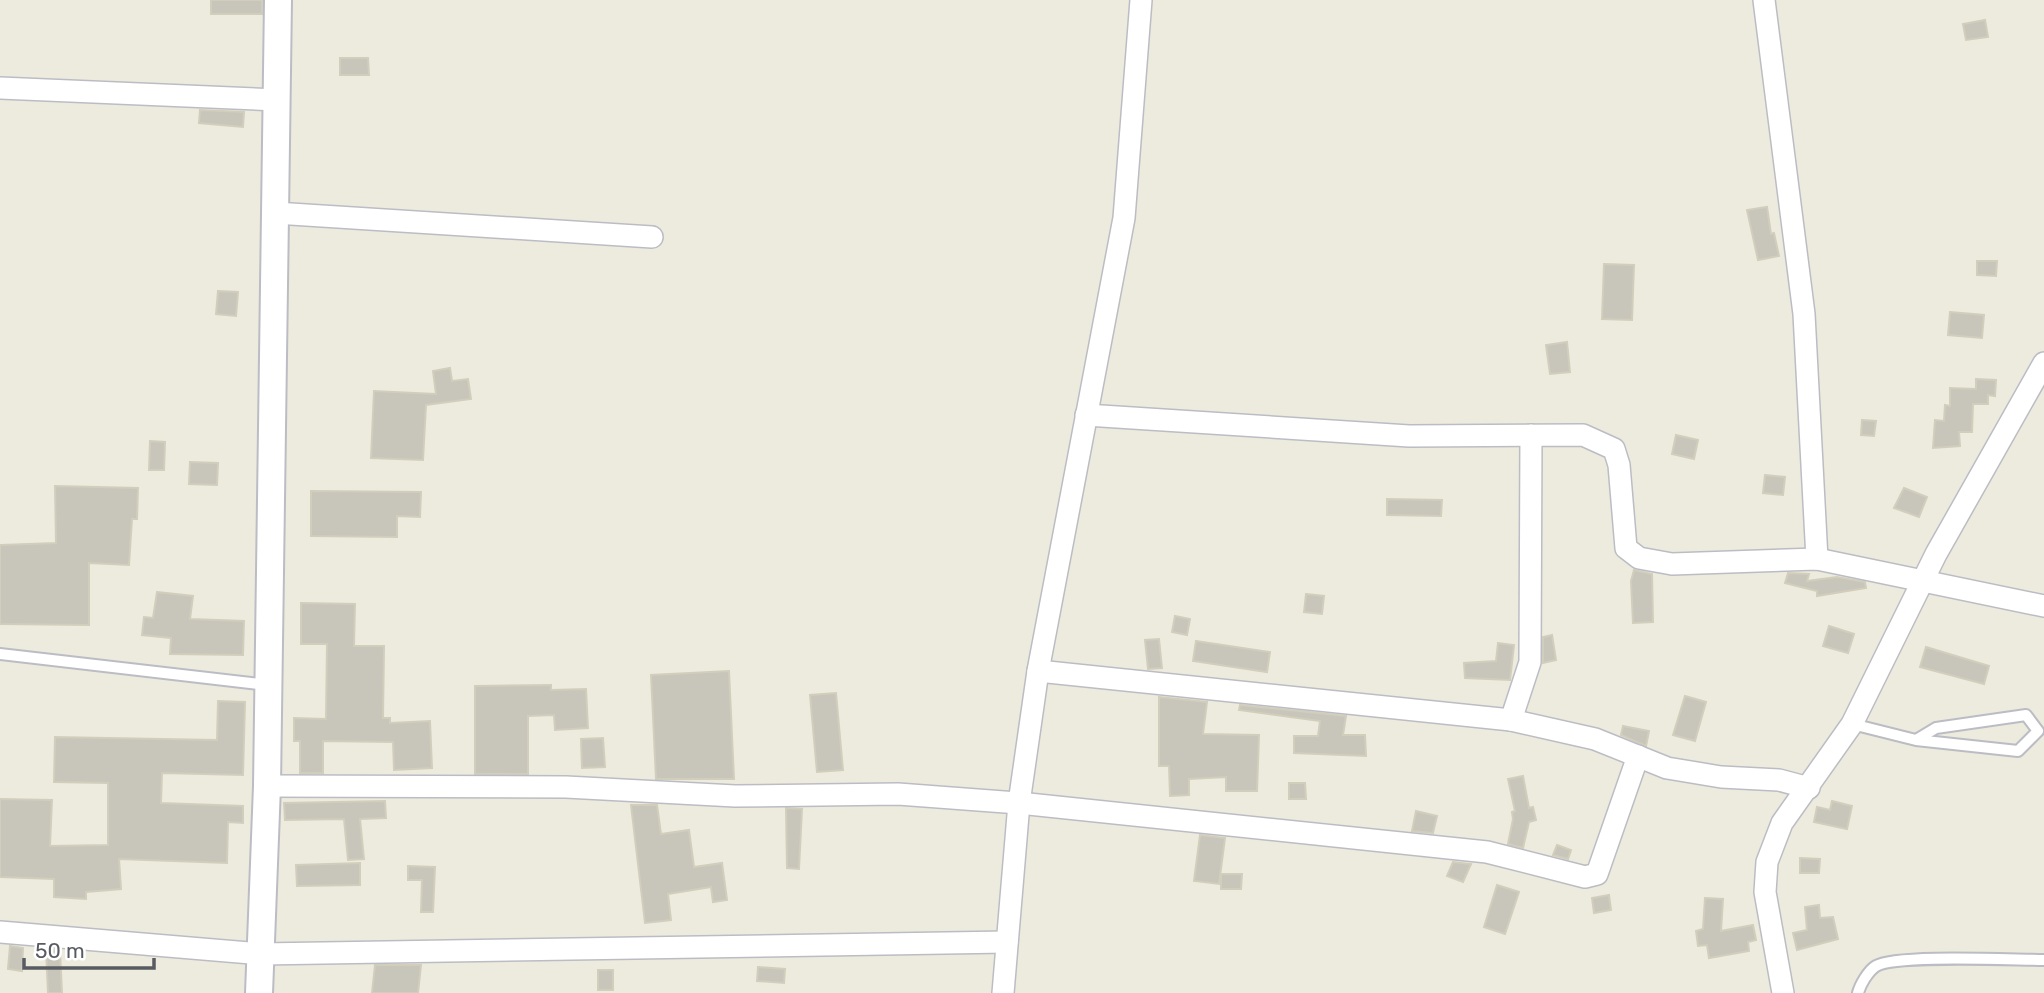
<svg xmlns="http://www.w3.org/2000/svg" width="2044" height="993" font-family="Rubik,sans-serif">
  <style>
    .building { fill: #c8c5bb; stroke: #d2cebc; stroke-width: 2 }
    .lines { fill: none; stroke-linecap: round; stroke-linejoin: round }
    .service-casing { stroke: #bcbdc4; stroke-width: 14 }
    .minor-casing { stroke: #bcbdc4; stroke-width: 24 }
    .tertiary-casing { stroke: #bcbdc4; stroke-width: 30 }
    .service { stroke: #fff; stroke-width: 10 }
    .minor { stroke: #fff; stroke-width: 21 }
    .tertiary { stroke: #fff; stroke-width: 26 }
  </style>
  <rect width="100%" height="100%" fill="#edebde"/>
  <g class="building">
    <rect x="211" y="0" width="51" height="14"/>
    <path d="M1985,20L1988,37L1966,40L1963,24Z"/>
    <path d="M340,58H368L369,75H340Z"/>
    <path d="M200,110L244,112L243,127L199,123Z"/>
    <path d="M1767,207L1771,234L1774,233L1779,256L1758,260L1747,210Z"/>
    <path d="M1977,261H1997L1996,276L1977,275Z"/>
    <path d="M1604,264L1634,265L1632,320L1602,319Z"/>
    <path d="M218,291L238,292L236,316L216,314Z"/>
    <path d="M1950,312L1984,315L1982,338L1948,335Z"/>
    <path d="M1567,342L1570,372L1550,374L1546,345Z"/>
    <path d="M450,368L452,381L468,379L471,399L426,405L423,460L371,458L374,391L436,394L433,371Z"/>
    <path d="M1976,379L1996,380L1995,396L1988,395V404H1973L1972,432H1959L1960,446L1933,448L1935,420L1944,421L1945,405L1950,406V388L1976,389Z"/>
    <path d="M1862,420L1876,421L1874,436L1861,435Z"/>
    <path d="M1676,435L1698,440L1694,459L1672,454Z"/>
    <path d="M150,441L165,442L164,470H149Z"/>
    <path d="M190,462L218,463L217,485L189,484Z"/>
    <path d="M1765,475L1785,477L1783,495L1763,493Z"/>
    <path d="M55,486L138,488L137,519H132L129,565L89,563V625L0,624V545L56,543Z"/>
    <path d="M1904,488L1927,497L1919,517L1894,508Z"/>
    <path d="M311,491L421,492L420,517L397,516V537L311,536Z"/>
    <path d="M1387,499L1442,500L1441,516L1387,515Z"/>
    <path d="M1634,570L1652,574L1653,622L1633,623L1631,581Z"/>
    <path d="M1788,573L1809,574L1807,581L1837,577L1865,582L1866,588L1817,596V591L1785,583Z"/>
    <path d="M157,592L193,596L190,619L244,621L243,655L170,654L171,638L142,635L144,617L153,618Z"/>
    <path d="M1306,594L1324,596L1322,614L1304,612Z"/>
    <path d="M301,603L355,604L354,646H384L383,718H390V723L430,721L432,768L394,770L393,742L323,741V773H300V741H294V718L326,719L327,644H301Z"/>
    <path d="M1175,616L1190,619L1187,635L1172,632Z"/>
    <path d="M1829,626L1854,634L1848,653L1823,646Z"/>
    <path d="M1552,635L1556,660L1543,663V637Z"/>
    <path d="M1159,639L1162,668L1148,669L1145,640Z"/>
    <path d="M1196,641L1270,652L1267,672L1193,661Z"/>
    <path d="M1498,643L1514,645L1510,680L1465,678L1464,663L1496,661Z"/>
    <path d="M1926,647L1989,666L1984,684L1920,667Z"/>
    <path d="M729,671L734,779H656L651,675Z"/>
    <path d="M551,685V690L586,689L588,728L555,730L554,715L528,716V774H475V686Z"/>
    <path d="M836,693L843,770L817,772L810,695Z"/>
    <path d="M1685,696L1706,702L1695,741L1673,735Z"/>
    <path d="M1159,697L1207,702L1203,734L1259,735L1257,791H1226V777L1189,779V795L1170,796L1169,766H1159Z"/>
    <path d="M218,701L245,702L243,775L162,773L161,803L243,806V823L228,822L227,863L119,859L121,889L86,892V899L54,897V879L0,877V799L52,800L50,846L108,845V783L54,782L55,737L217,740Z"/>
    <path d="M1240,705L1346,716L1343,735H1365L1366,756L1294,753V736H1318L1320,721L1239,710Z"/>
    <path d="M1623,726L1649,731L1646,746L1621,735Z"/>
    <path d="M603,738L605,767L582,768L581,739Z"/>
    <path d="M1523,776L1529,808L1533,807L1536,820L1529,822L1523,848L1508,844L1513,819L1512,812L1515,811L1508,779Z"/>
    <path d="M1289,783H1305L1306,799H1289Z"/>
    <path d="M385,801L386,818L360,819L364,859L348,860L344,819L285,820L284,803Z"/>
    <path d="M1832,801L1852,806L1847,829L1814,822L1817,807L1830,810Z"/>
    <path d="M631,805H657L661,834L689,830L694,867L722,863L727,900L713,902L711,887L668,894L671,920L645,923Z"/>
    <path d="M786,808L802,809L799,869L787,868Z"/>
    <path d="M1416,811L1437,816L1433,833L1412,831Z"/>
    <path d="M1200,835L1225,838L1219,884L1194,881Z"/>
    <path d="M1557,845L1571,850L1568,859L1553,855Z"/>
    <path d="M1800,858L1820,859L1819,873H1800Z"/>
    <path d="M1453,862L1471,864L1463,882L1447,876Z"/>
    <path d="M360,863V885L297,886L296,865Z"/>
    <path d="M408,866L435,867L433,912H421L422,880H408Z"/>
    <path d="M1221,874H1242L1241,889H1221Z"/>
    <path d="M1497,885L1519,892L1505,934L1484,927Z"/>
    <path d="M1609,895L1611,910L1594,913L1592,898Z"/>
    <path d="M1705,898L1723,899L1721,931L1753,925L1756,940L1748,942L1749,951L1709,958L1707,945L1698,946L1696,931L1703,929Z"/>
    <path d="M1819,905L1820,918L1833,917L1838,939L1797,950L1793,933L1807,930L1805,907Z"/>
    <path d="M10,946L23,948L22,971L8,969Z"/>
    <path d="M46,949L60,950L62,993H48Z"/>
    <path d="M375,965H421L418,993H372Z"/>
    <path d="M758,967L785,969L784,983L757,981Z"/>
    <rect x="598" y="970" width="15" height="20"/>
  </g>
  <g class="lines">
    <g class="service-casing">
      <g id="service">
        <path d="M0,654L268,685"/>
        <path d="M1852,724L1916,740L2018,751L2038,731L2026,715L1936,728L1916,740"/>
        <path d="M1858,993C1860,985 1868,971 1876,966C1895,954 2014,960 2044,960"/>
      </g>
    </g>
    <g class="minor-casing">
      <g id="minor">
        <path d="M1764,0L1804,314L1817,559"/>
        <path d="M0,88L277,100"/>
        <path d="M275,213L652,237"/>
        <path d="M1086,415L1409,436L1583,435L1614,449L1619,465L1626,548L1639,558L1672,564L1817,559L2044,606"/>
        <path d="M1038,671L1511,720L1595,739L1667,768L1721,777L1779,780L1809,788"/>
        <path d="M1511,720L1530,662L1531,435"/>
        <path d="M267,786L566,787L735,796L898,794L1019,803L1487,852L1585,877L1597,874L1638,756"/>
        <path d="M0,932L261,954L1007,942"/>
        <path d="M1003,993L1019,803L1038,671L1124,218L1141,0"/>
        <path d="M1783,993L1765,892L1767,862L1782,823L1852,724L1936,554L2044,363"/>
      </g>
    </g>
    <g class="tertiary-casing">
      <path id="tertiary" d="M259,993L267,786L278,0"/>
    </g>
    <use href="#service" class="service"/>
    <use href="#minor" class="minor"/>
    <use href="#tertiary" class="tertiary"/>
  </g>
  <path d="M24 958v10h130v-10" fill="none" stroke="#585b61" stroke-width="3.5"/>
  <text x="35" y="958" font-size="21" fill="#585b61" stroke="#ffffff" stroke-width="5" paint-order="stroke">50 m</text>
</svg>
